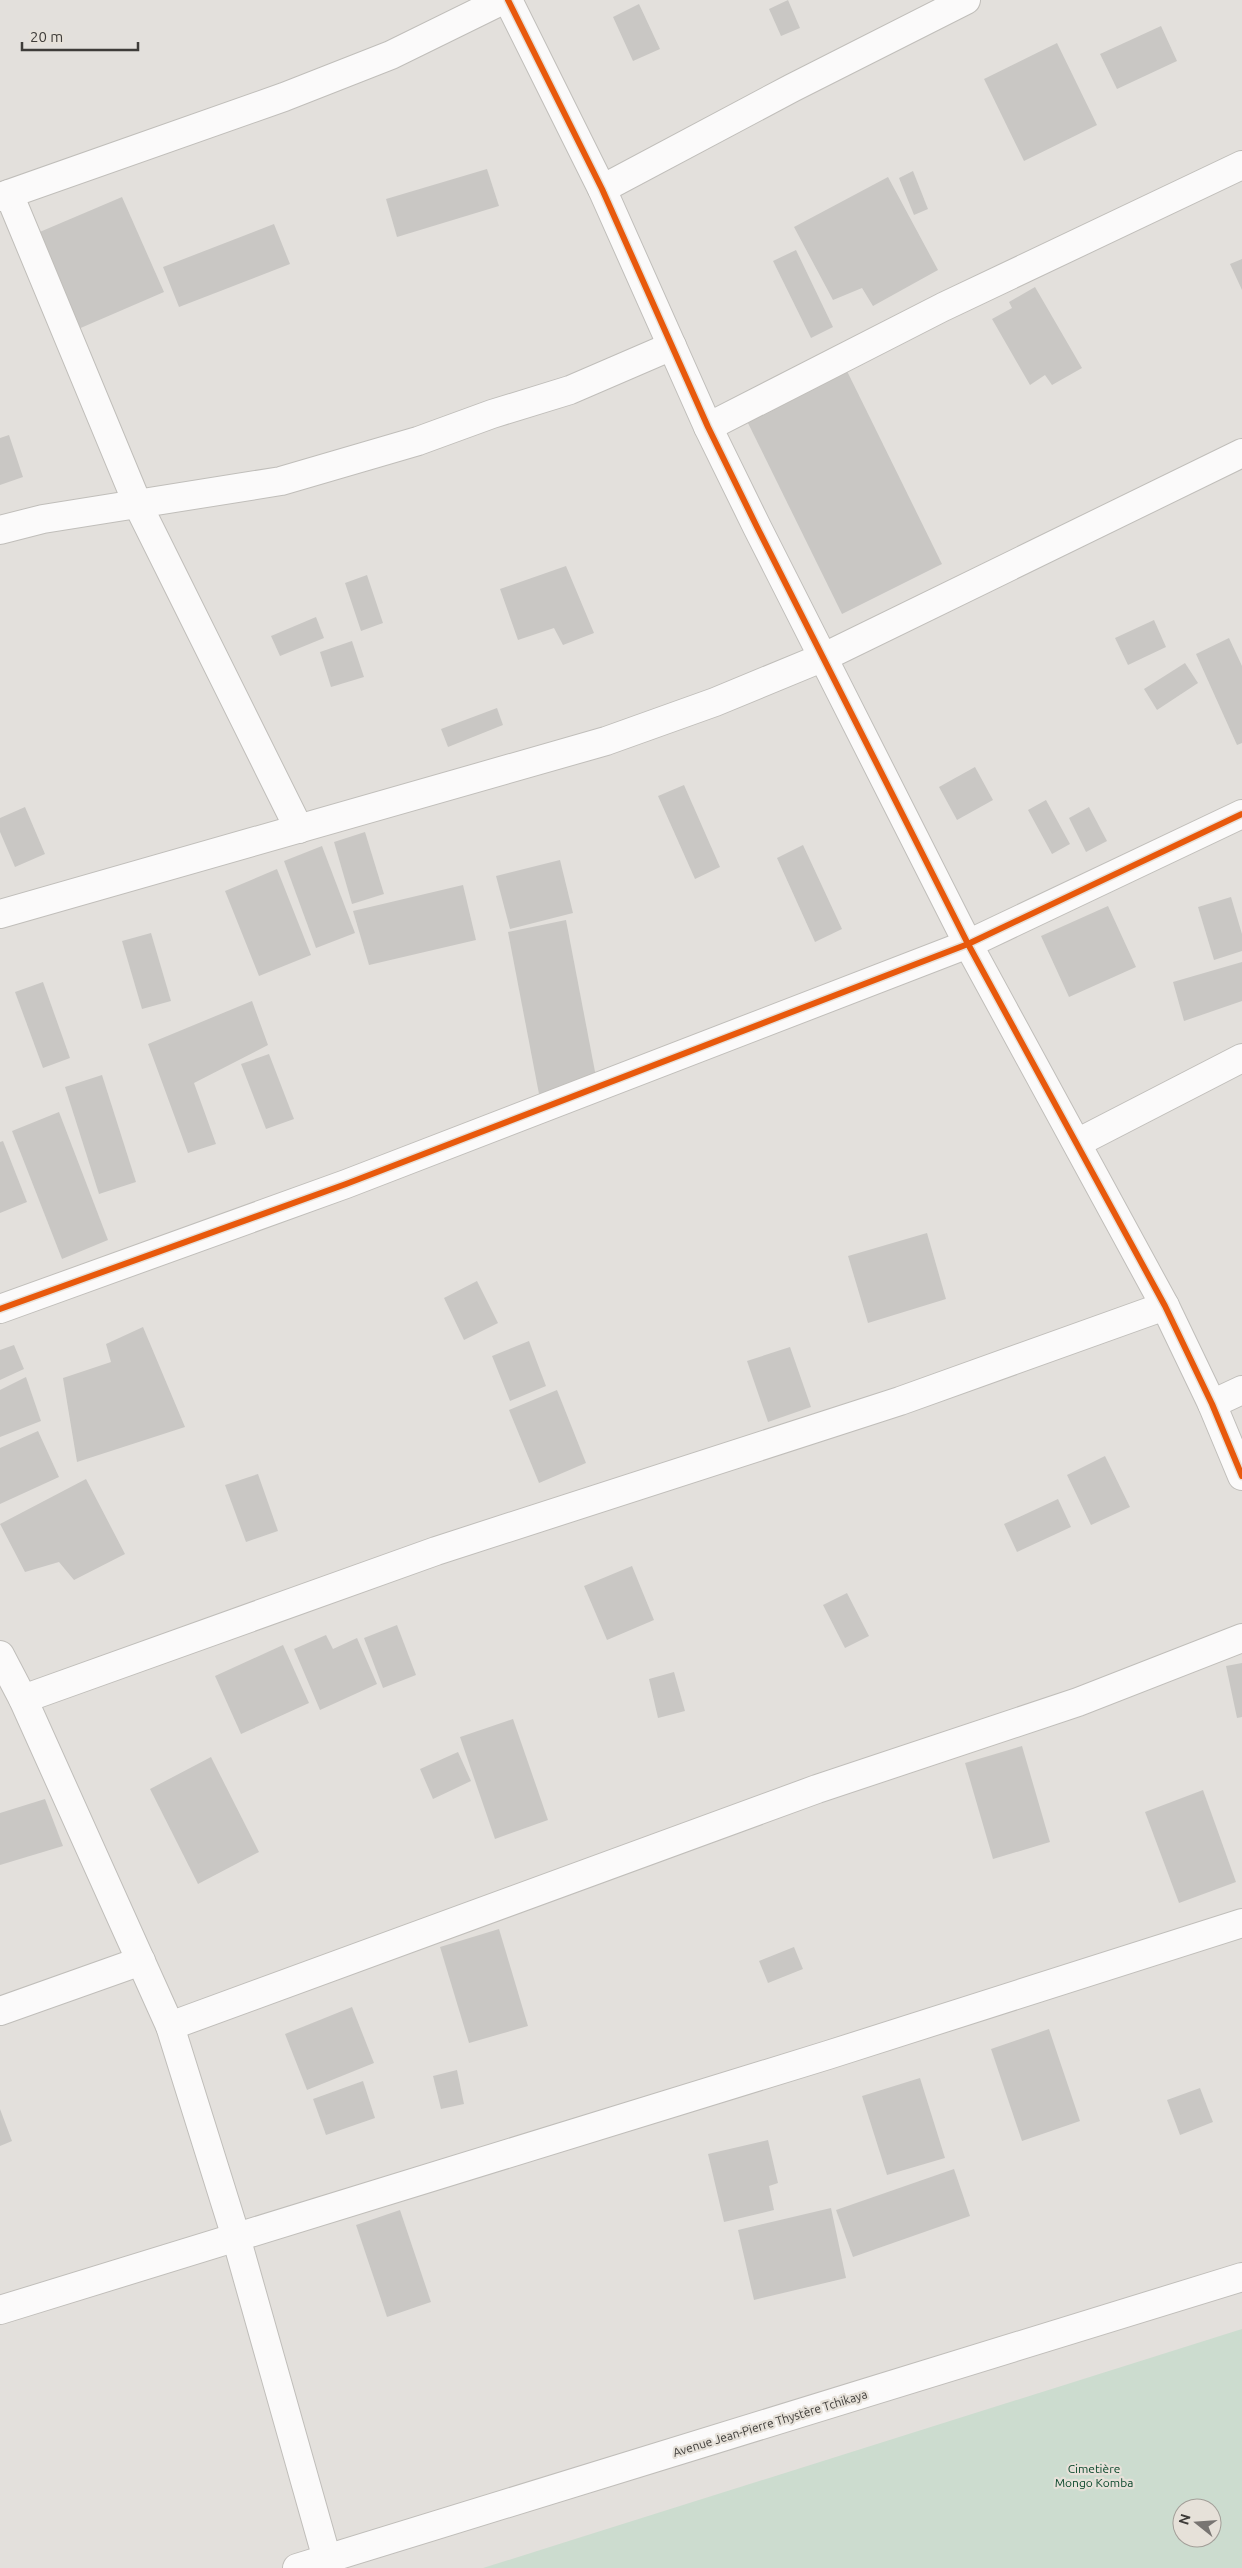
<svg xmlns="http://www.w3.org/2000/svg" width="1242" height="2568" font-family="Ubuntu,sans-serif">
  <style>
    .green { fill: #ccdccf; fill-rule: evenodd }
    .building { fill: #c9c7c4 }
    .lines { fill: none; stroke-linecap: round; stroke-linejoin: round }
    .minor-casing { stroke: #c0beba; stroke-width: 30 }
    .tertiary-casing { stroke: #c0beba; stroke-width: 30 }
    .minor { stroke: #fbfafa; stroke-width: 28 }
    .tertiary { stroke: #fbfafa; stroke-width: 28 }
    .cycleway-casing { stroke: #e6e1d9; stroke-width: 9 }
    .cycleway { stroke: #e8590c; stroke-width: 6 }
    .labels { text-anchor: middle; dominant-baseline: central; stroke-width: 4.5; stroke-linejoin: round; paint-order: stroke }
    .street-label { font-size: 12px; fill: #3e3c39; stroke: #e6e1d9 }
    .park-label { font-size: 12px; fill: #09462a; stroke: #e6e1d9 }
  </style>
  <rect width="100%" height="100%" fill="#e3e0dc"/>
  <path class="green" d="M1242,2329V2568H483ZM1182,2508H1212V2538H1182Z"/>
  <g class="building">
    <path d="M788,0L800,28L781,36L769,9Z"/>
    <path d="M639,4L660,49L633,61L613,17Z"/>
    <path d="M1161,26L1177,61L1117,89L1100,54Z"/>
    <path d="M1057,43L1097,125L1024,161L984,79Z"/>
    <path d="M487,169L499,206L397,237L386,199Z"/>
    <path d="M913,171L928,209L914,215L899,178Z"/>
    <path d="M888,177L938,270L873,306L862,288L833,300L794,227Z"/>
    <path d="M122,197L164,292L76,330L35,234Z"/>
    <path d="M274,224L290,264L179,307L163,267Z"/>
    <path d="M796,250L833,327L811,338L773,261Z"/>
    <path d="M1242,259V290L1230,264Z"/>
    <path d="M1035,287L1082,368L1052,385L1045,375L1030,385L992,319L1012,308L1009,302Z"/>
    <path d="M845,367L942,564L842,614L745,417Z"/>
    <path d="M9,435L23,477L0,485V438Z"/>
    <path d="M566,566L594,633L563,645L554,628L518,640L500,589Z"/>
    <path d="M367,575L383,623L361,631L345,583Z"/>
    <path d="M316,617L324,638L280,656L271,636Z"/>
    <path d="M1154,620L1166,647L1128,665L1115,638Z"/>
    <path d="M1229,638L1242,666V743L1237,745L1196,654Z"/>
    <path d="M352,641L364,677L331,687L320,652Z"/>
    <path d="M1185,663L1198,683L1157,710L1144,689Z"/>
    <path d="M497,708L503,725L448,747L441,729Z"/>
    <path d="M975,767L993,800L957,820L939,787Z"/>
    <path d="M684,785L720,867L695,879L658,796Z"/>
    <path d="M1046,800L1070,844L1052,854L1028,810Z"/>
    <path d="M25,807L45,854L15,867L0,832V818Z"/>
    <path d="M1089,807L1107,841L1086,852L1069,818Z"/>
    <path d="M365,832L384,894L352,904L334,842Z"/>
    <path d="M803,845L842,929L815,942L777,858Z"/>
    <path d="M322,846L355,933L316,948L284,861Z"/>
    <path d="M560,860L573,913L510,929L496,876Z"/>
    <path d="M277,869L311,955L259,976L225,891Z"/>
    <path d="M463,885L476,940L369,965L353,911Z"/>
    <path d="M1231,897L1242,934V951L1214,960L1198,907Z"/>
    <path d="M1108,906L1136,967L1069,997L1041,936Z"/>
    <path d="M566,920L597,1082L539,1094L508,932Z"/>
    <path d="M151,933L171,1001L142,1009L122,941Z"/>
    <path d="M1242,962V1001L1184,1021L1173,982Z"/>
    <path d="M43,982L70,1058L43,1068L15,992Z"/>
    <path d="M252,1001L268,1045L194,1083L216,1144L188,1153L148,1044Z"/>
    <path d="M269,1054L294,1119L266,1129L241,1064Z"/>
    <path d="M102,1075L136,1182L99,1194L65,1087Z"/>
    <path d="M59,1112L108,1240L62,1259L12,1131Z"/>
    <path d="M3,1141L27,1202L0,1213V1142Z"/>
    <path d="M927,1233L946,1299L868,1323L848,1256Z"/>
    <path d="M477,1281L498,1323L464,1340L444,1298Z"/>
    <path d="M143,1327L185,1427L77,1462L63,1378L111,1362L106,1344Z"/>
    <path d="M529,1341L546,1386L510,1401L492,1356Z"/>
    <path d="M14,1345L24,1369L0,1380V1350Z"/>
    <path d="M790,1347L811,1407L768,1422L747,1361Z"/>
    <path d="M26,1377L41,1421L0,1437V1390Z"/>
    <path d="M557,1390L586,1463L539,1483L509,1410Z"/>
    <path d="M38,1431L59,1477L0,1504V1448Z"/>
    <path d="M1105,1456L1130,1507L1091,1525L1067,1475Z"/>
    <path d="M258,1474L278,1531L246,1542L225,1485Z"/>
    <path d="M86,1479L125,1554L74,1580L59,1562L25,1572L0,1524Z"/>
    <path d="M1058,1499L1071,1527L1017,1552L1004,1524Z"/>
    <path d="M632,1566L654,1620L607,1640L584,1586Z"/>
    <path d="M847,1593L869,1636L845,1648L823,1605Z"/>
    <path d="M397,1625L416,1675L383,1688L364,1638Z"/>
    <path d="M326,1635L333,1649L357,1638L377,1684L320,1710L294,1649Z"/>
    <path d="M283,1645L309,1703L241,1734L215,1676Z"/>
    <path d="M1242,1663V1717L1237,1718L1226,1666Z"/>
    <path d="M674,1672L685,1711L658,1718L649,1679Z"/>
    <path d="M513,1719L548,1820L495,1839L460,1737Z"/>
    <path d="M1022,1746L1050,1842L993,1859L965,1763Z"/>
    <path d="M458,1752L471,1781L433,1799L420,1769Z"/>
    <path d="M211,1757L259,1852L198,1884L150,1789Z"/>
    <path d="M1203,1790L1236,1882L1179,1903L1145,1812Z"/>
    <path d="M45,1799L63,1846L0,1865V1813Z"/>
    <path d="M499,1929L528,2026L469,2043L440,1947Z"/>
    <path d="M794,1947L803,1969L768,1983L759,1961Z"/>
    <path d="M352,2007L374,2063L307,2090L285,2034Z"/>
    <path d="M1049,2029L1080,2121L1022,2141L991,2049Z"/>
    <path d="M457,2070L464,2104L441,2109L433,2076Z"/>
    <path d="M920,2078L945,2158L887,2175L862,2096Z"/>
    <path d="M363,2081L375,2118L326,2135L313,2099Z"/>
    <path d="M1200,2088L1213,2122L1180,2135L1167,2100Z"/>
    <path d="M0,2109L12,2141L0,2146Z"/>
    <path d="M768,2140L778,2183L769,2186L774,2210L724,2222L708,2154Z"/>
    <path d="M954,2169L970,2216L853,2257L836,2210Z"/>
    <path d="M831,2208L846,2278L754,2300L738,2230Z"/>
    <path d="M400,2210L431,2302L387,2317L356,2225Z"/>
  </g>
  <g class="lines">
    <g class="minor-casing">
      <g id="minor">
        <path d="M508,0L602,189L708,427L757,527L968,944L1165,1306L1212,1404L1242,1476"/>
        <path d="M602,189L792,88L966,0"/>
        <path d="M9,194L138,505L299,829"/>
        <path d="M0,197L284,97L391,55L503,0"/>
        <path d="M708,427L943,307L1242,165"/>
        <path d="M0,530L43,519L281,481L418,441L492,414L570,390L672,346"/>
        <path d="M0,914L606,741L715,702L824,657L1242,453"/>
        <path d="M1077,1143L1242,1058"/>
        <path d="M0,1309L346,1184L968,944L1242,814"/>
        <path d="M1212,1404L1242,1390"/>
        <path d="M0,1655L23,1699L170,2026L236,2237L327,2559"/>
        <path d="M23,1699L436,1551L900,1401L1165,1306"/>
        <path d="M0,2011L141,1961"/>
        <path d="M170,2026L817,1789L1078,1702L1242,1638"/>
        <path d="M0,2310L828,2055L1242,1923"/>
      </g>
    </g>
    <g class="tertiary-casing">
      <path id="tertiary" d="M297,2568L1242,2277"/>
    </g>
    <use href="#minor" class="minor"/>
    <use href="#tertiary" class="tertiary"/>
    <g class="cycleway-casing">
      <g id="cycleway">
        <path d="M508,0L602,189L708,427L757,527L968,944L1165,1306L1212,1404L1242,1476"/>
        <path d="M0,1309L346,1184L968,944L1242,814"/>
      </g>
    </g>
    <use href="#cycleway" class="cycleway"/>
  </g>
  <g class="labels">
    <g class="street-label">
      <text transform="translate(770 2423) rotate(-17)">Avenue Jean-Pierre Thystère Tchikaya</text>
    </g>
    <g class="park-label">
      <text x="1094" y="2468">Cimetière<tspan x="1094" dy="14">Mongo Komba</tspan></text>
    </g>
  </g>
  <g transform="translate(1197 2523) rotate(287)"><circle r="24" fill="#e6e1d9" stroke="#a39f99"/>
  <path d="M0-4L9 19L0 12L-9 19Z" fill="#787572"/>
  <text y="-8" font-size="14" font-weight="bold" text-anchor="middle" fill="#3e3c39">N</text>
  </g>
  <path d="M22 42v8h116v-8" fill="none" stroke="#3e3c39" stroke-width="2.5"/>
  <text x="30" y="42" font-size="15" fill="#3e3c39" stroke="#e6e1d9" stroke-width="4" paint-order="stroke">20 m</text>
</svg>
